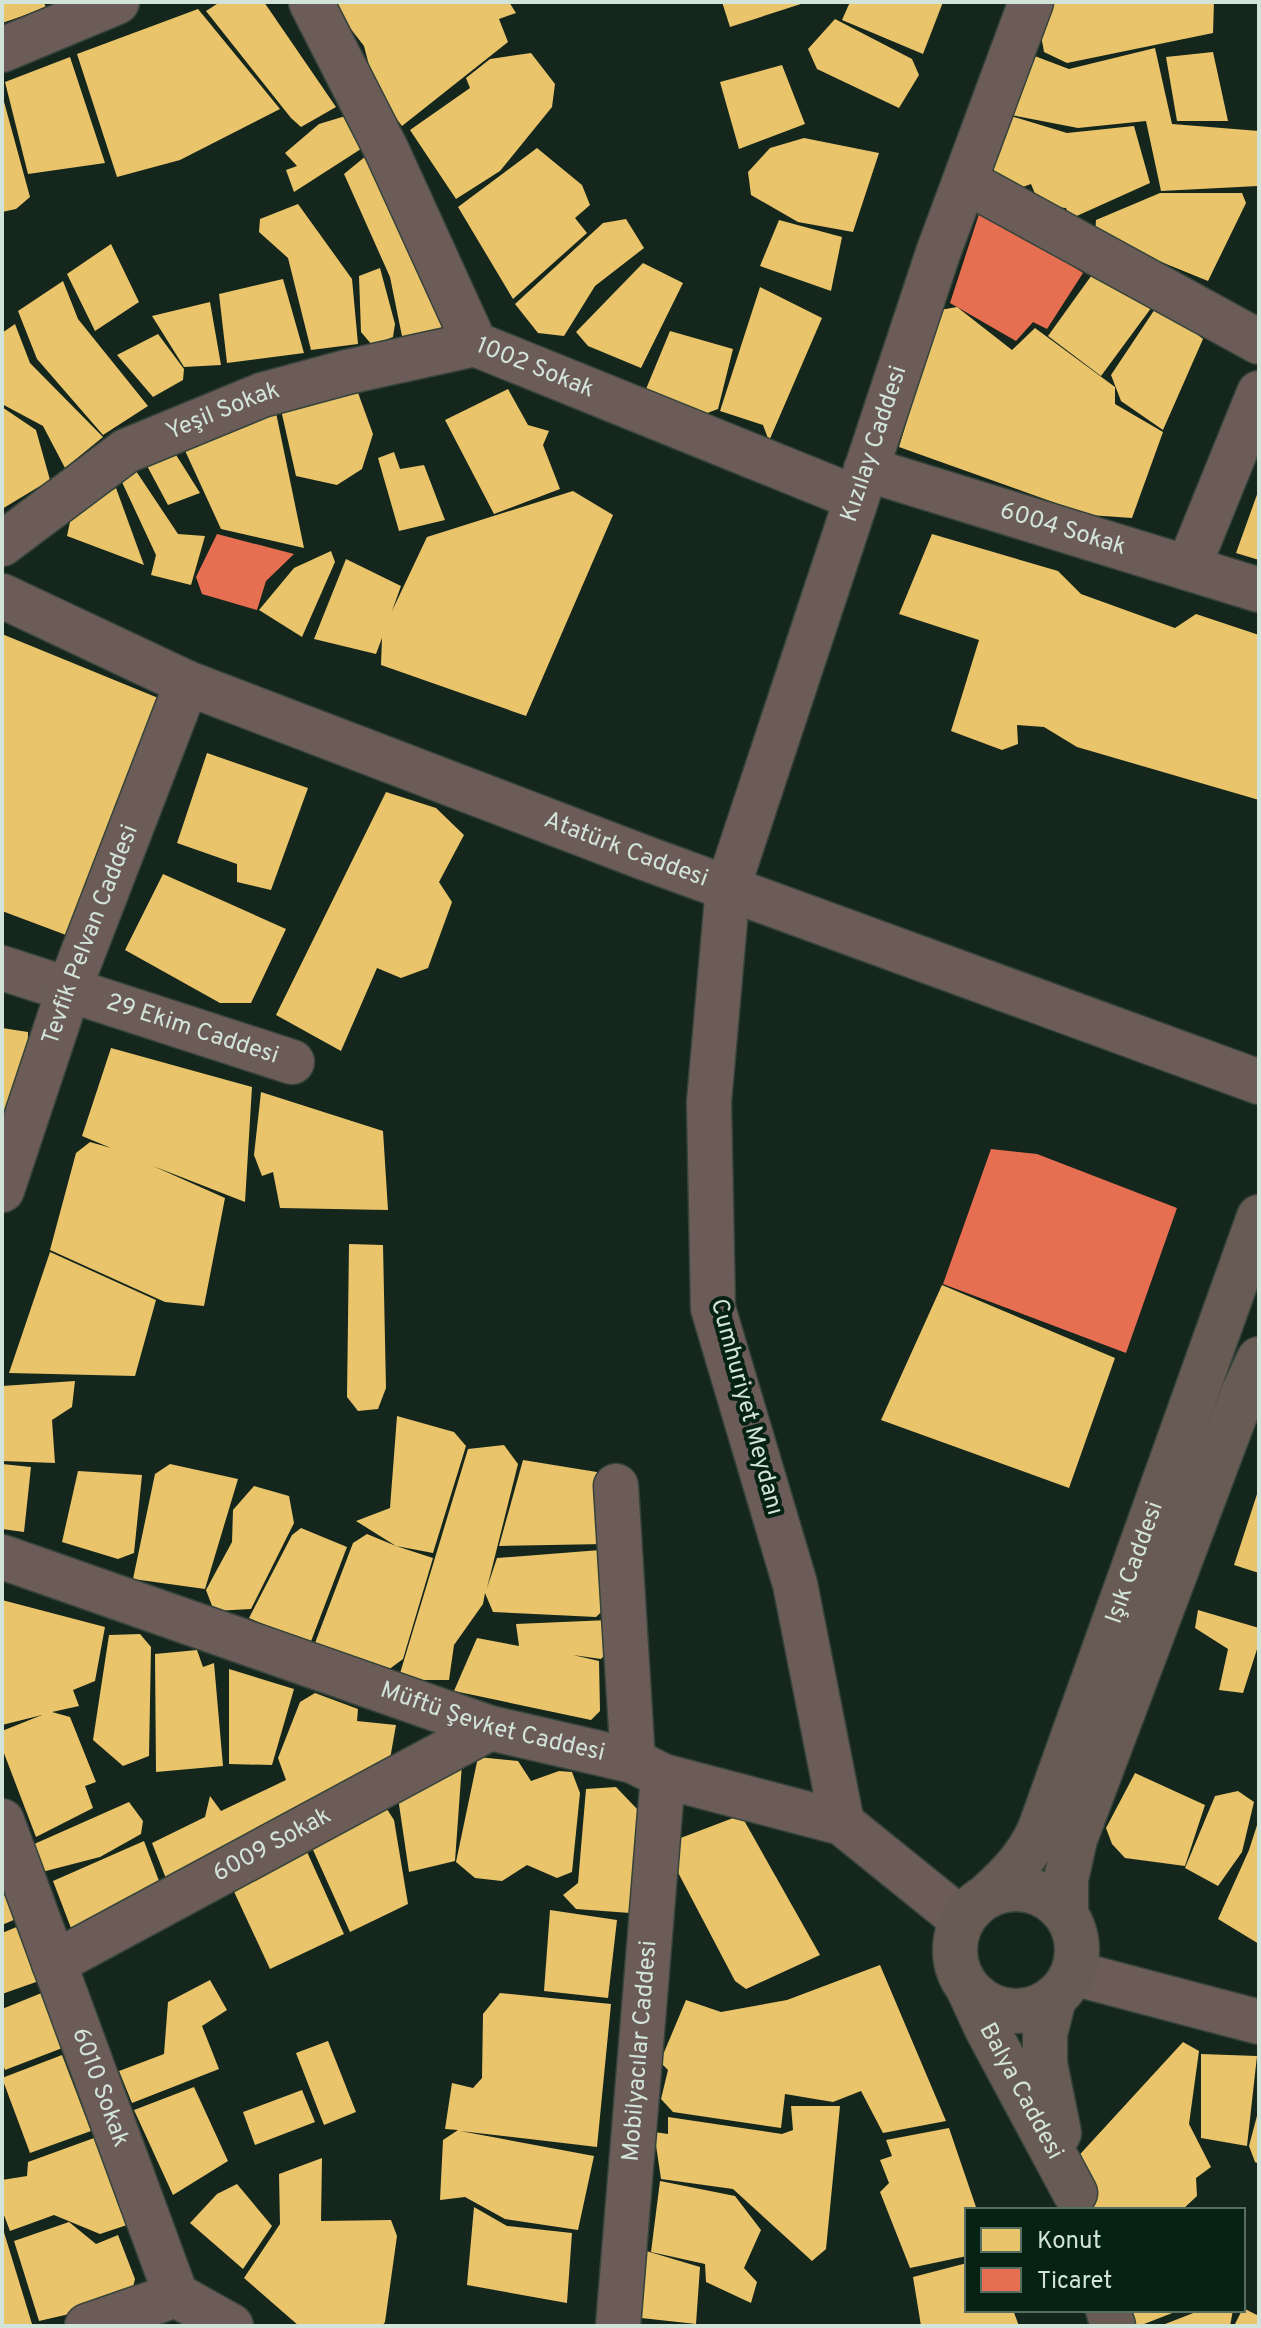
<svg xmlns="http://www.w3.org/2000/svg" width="1261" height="2328" font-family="Overpass,sans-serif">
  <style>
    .homes { fill: #e9c46a }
    .shops { fill: #e76f51 }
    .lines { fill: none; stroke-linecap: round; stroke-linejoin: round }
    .minor-casing { stroke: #35433b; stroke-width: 47 }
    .major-casing { stroke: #35433b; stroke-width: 47 }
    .minor { stroke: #6b5c57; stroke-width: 44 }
    .major { stroke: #675b54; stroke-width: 44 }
    .labels { text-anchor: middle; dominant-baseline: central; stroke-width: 8; stroke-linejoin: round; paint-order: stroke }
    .street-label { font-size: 24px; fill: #d2e3d8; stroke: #052213 }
  </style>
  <rect width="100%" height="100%" fill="#15261d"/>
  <g class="homes">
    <path d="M2,2H44L46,8L2,23Z"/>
    <path d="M220,2H264L336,107L301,127L291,118L206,11Z"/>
    <path d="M330,2H509L516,13L499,19L508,42L402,126L376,92L364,46Z"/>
    <path d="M722,2H804V3L730,27Z"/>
    <path d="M850,2H943L923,54L842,20Z"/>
    <path d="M1049,2H1214L1213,33L1067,63L1044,52L1039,24Z"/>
    <path d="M198,9L280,109L180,160L117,177L77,54Z"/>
    <path d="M835,19L912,59L919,75L899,108L817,69L808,49Z"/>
    <path d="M1155,48L1172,124L1259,131L1258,186L1161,191L1146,121L1078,128L1011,115L1032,55L1069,69Z"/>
    <path d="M1213,52L1228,121H1177L1166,57Z"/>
    <path d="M531,53L555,84L552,107L500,171L456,199L410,130L470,88L466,78L490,59Z"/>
    <path d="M70,57L105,163L28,174L5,82Z"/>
    <path d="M782,65L805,124L739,149L720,82Z"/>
    <path d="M3,98L30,197L16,209L2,212Z"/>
    <path d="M352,114L364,147L294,192L286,170L297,166L285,153L319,124Z"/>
    <path d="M1011,116L1067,133L1134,126L1150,183L1070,219L1066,208L1040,206L1031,184L1009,192L987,167Z"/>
    <path d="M804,138L879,153L853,232L798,222L751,195L748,172L770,148Z"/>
    <path d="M537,148L582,185L590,205L575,218L587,233L513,299L458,207Z"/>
    <path d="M372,151L453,327L403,341L390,277L344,174Z"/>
    <path d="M1160,193H1242L1246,203L1208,281L1095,235L1096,220Z"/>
    <path d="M298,204L352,279L358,344L311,350L288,258L259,232L260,219Z"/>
    <path d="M626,219L644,248L595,286L564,336L538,333L515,304L603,223Z"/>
    <path d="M779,220L842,237L831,291L760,266Z"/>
    <path d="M111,244L139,302L95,331L67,274Z"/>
    <path d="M643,263L683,283L641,368L588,346L576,332Z"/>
    <path d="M1099,265L1157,300L1101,376L1048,336Z"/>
    <path d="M380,268L395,324L393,337L372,345L361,332L359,276Z"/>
    <path d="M283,279L304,353L227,363L219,294Z"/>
    <path d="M63,281L78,319L148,406L103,435L37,359L18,311Z"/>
    <path d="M760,287L822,318L769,441L763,425L720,411Z"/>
    <path d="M210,302L221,365L184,367L152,316Z"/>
    <path d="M1159,303L1203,339L1163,430L1121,401L1111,375Z"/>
    <path d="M957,307L1012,350L1035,328L1115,387V404L1163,432L1132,518L1089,515L899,447L940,310Z"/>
    <path d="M15,324L30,363L103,437L65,468L43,426L2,404V333Z"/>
    <path d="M670,331L733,349L718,409L702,415L644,394Z"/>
    <path d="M158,334L184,369L183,380L153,397L117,355Z"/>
    <path d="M508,389L528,425L549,431L543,445L560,489L494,514L445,420Z"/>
    <path d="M357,390L373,434L362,469L337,485L296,476L279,401Z"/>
    <path d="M274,403L304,548L221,529L182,444Z"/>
    <path d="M2,407L36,430L50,480L2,509Z"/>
    <path d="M173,450L200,493L168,505L146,464Z"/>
    <path d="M394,452L400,469L424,465L445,520L399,531L378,458Z"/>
    <path d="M136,471L178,534L205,536L191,585L151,575L156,555L121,480Z"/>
    <path d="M116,488L144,565L67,536L71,517Z"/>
    <path d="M1259,489V560L1236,553Z"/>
    <path d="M573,491L613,515L526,716L381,665L382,638L376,654L314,639L346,559L401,586L392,611L427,537Z"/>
    <path d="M932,534L1058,571L1081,594L1175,628L1196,614L1259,635V800L1077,747L1044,727L1017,725L1018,744L1002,750L951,731L979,640L899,614Z"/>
    <path d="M331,551L335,562L302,637L259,610L294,568Z"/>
    <path d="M2,634L168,702L74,938L2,911Z"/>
    <path d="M207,753L308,788L271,890L237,882V864L177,843Z"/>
    <path d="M386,792L436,808L464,835L439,882L452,902L428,968L401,978L377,968L341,1051L276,1015Z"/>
    <path d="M163,874L286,929L251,1003H220L125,950Z"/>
    <path d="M2,1028L28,1032L27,1108L2,1151Z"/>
    <path d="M111,1048L252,1087L245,1202L153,1166L225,1198L204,1306L165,1302L50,1250L76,1153L90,1142L111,1148L82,1136Z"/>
    <path d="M261,1092L383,1131L388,1210L280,1208L273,1172L262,1176L254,1155Z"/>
    <path d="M349,1244L383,1245L386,1388L378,1409L358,1411L347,1397Z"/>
    <path d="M50,1252L156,1300L135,1376L9,1373Z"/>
    <path d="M942,1285L1115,1358L1069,1488L881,1420Z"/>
    <path d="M75,1381L72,1407L52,1420L55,1463L2,1461V1386Z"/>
    <path d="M397,1416L454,1432L466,1446L433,1553L396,1546L433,1558L403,1659L384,1673L334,1660L315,1643L353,1543L367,1534L396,1546L356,1521L390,1508Z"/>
    <path d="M504,1445L518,1464L487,1588L497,1558L613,1549L618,1596L596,1617L493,1612L485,1593L483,1604L454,1645L449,1680H398L468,1449Z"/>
    <path d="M523,1460L609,1474L605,1544L499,1546Z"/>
    <path d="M2,1464L31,1467L24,1532L2,1529Z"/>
    <path d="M170,1464L238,1479L205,1589L133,1579L155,1474Z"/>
    <path d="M78,1471L142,1475L134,1553L118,1559L62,1542Z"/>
    <path d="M254,1486L289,1496L294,1523L251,1609L214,1611L206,1590L232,1542L233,1510Z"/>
    <path d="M1259,1488V1573L1234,1565Z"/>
    <path d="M301,1528L347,1547L310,1644L249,1618L292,1535Z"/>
    <path d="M2,1600L105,1627L95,1681L73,1690L79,1706L52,1712L70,1717L96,1782L85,1786L93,1808L36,1837L2,1748V1731L42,1715L2,1725Z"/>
    <path d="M1198,1610L1259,1628V1643L1243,1693L1219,1690L1228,1649L1195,1628Z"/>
    <path d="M609,1620L608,1651L601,1659L573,1655L599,1661L600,1711L591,1720L454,1691L477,1638L519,1646L516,1624Z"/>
    <path d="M140,1634L151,1647L149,1756L123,1766L93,1740L109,1635Z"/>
    <path d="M197,1650L203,1667L214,1663L223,1766L156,1772L155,1654Z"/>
    <path d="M229,1669L294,1689L272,1765L229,1764Z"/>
    <path d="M315,1693L358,1709L357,1721L396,1725L390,1759L167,1881L152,1843L205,1817L210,1796L221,1811L286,1780L278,1758L300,1702Z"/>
    <path d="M478,1757L518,1761L531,1781L559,1771L572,1772L580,1793L572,1872L557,1878L527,1865L502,1881L475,1878L456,1862Z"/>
    <path d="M462,1764L455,1861L409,1872L397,1791Z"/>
    <path d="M1135,1773L1205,1805L1185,1866L1125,1858L1112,1844L1106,1828Z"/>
    <path d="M616,1787L638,1810L630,1913L576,1909L563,1895L578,1883L586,1789Z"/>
    <path d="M1238,1791L1254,1802L1242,1852L1218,1886L1185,1868L1215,1796Z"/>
    <path d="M129,1802L143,1821L141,1834L100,1857L42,1872L32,1845Z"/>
    <path d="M383,1803L394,1820L408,1904L350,1932L309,1841Z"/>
    <path d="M741,1815L820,1955L746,1989L735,1981L672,1861L670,1842Z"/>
    <path d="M1259,1819V1944L1218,1919L1249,1850Z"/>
    <path d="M144,1841L164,1894L74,1936L53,1881Z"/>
    <path d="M303,1843L344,1934L270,1969L230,1883Z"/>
    <path d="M2,1890L16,1919L2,1925Z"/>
    <path d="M550,1910L617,1920L608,1998L544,1991Z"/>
    <path d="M19,1926L39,1981L2,1994V1933Z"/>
    <path d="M880,1965L946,2121L883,2133L861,2091L833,2102L785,2094L781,2128L673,2112L661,2099L668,2070L660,2062L686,2000L721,2012L787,2000Z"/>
    <path d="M210,1980L227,2010L202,2026L219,2069L132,2103L119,2071L164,2054L168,2002Z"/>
    <path d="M44,1992L65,2047L5,2070L2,2062V2009Z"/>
    <path d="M500,1993L611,2004L597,2147L460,2131L594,2156L578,2230L505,2219L465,2197L440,2200L443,2140L458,2130L445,2129L452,2083L473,2088L482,2078L483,2014Z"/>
    <path d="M328,2041L356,2112L324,2125L296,2053Z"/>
    <path d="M1183,2042L1199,2051L1189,2124L1211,2167L1196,2178L1197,2196L1182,2210H1119L1088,2206L1072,2163Z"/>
    <path d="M1201,2054L1257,2056L1247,2146L1201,2138Z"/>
    <path d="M62,2055L91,2131L30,2153L2,2078Z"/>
    <path d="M194,2087L228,2161L173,2195L134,2110Z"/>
    <path d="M302,2090L315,2122L255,2145L243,2112Z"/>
    <path d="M791,2106H840L826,2249L812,2261L733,2189L661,2179L654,2132L668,2134V2117L782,2134L793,2130Z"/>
    <path d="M1258,2112H1259V2164L1255,2162L1249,2146Z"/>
    <path d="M949,2128L977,2210H967V2256L910,2268L880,2192L889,2183L880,2160L892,2156L886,2140Z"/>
    <path d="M94,2138L127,2225L100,2234L54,2215L10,2231L2,2210V2180L27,2176L28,2162Z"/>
    <path d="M322,2158L321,2221L391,2220L397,2236L385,2322L382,2326H299L244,2278L280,2224L279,2174Z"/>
    <path d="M660,2181L735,2196L761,2230L744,2268L757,2282L751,2303L706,2282L705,2264L651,2252Z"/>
    <path d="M237,2184L272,2226L243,2269L190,2223L217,2194Z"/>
    <path d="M474,2207L507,2226L572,2233L567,2303L467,2285Z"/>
    <path d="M69,2222L96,2244L118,2235L135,2279L130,2300L39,2321L14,2241Z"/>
    <path d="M3,2229L32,2324L2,2326Z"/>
    <path d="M643,2250L700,2267L696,2324L632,2317Z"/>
    <path d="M967,2263V2310H1013L1019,2326H921L913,2277Z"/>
    <path d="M1243,2308L1259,2316V2326H1234Z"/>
    <path d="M1128,2310H1180L1139,2326H1134Z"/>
    <path d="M1201,2310H1233L1230,2326H1160Z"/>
  </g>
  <g class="shops">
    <path d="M979,214L1006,220L1083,273L1047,329L1033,322L1016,341L950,303Z"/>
    <path d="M217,534L294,554L266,581L257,610L202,594L196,577Z"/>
    <path d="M991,1149L1037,1154L1177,1208L1126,1353L943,1284Z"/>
  </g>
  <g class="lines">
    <g class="minor-casing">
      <g id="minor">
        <path id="s1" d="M311,2L387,151L475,344L856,498"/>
        <path d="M2,50L117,2"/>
        <path d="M965,181L1259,342"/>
        <path id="s2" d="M866,469L1259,590"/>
        <path id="s3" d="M2,544L126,451L262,395L347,372L475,344"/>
        <path d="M1188,568L1259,393"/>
        <path id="s4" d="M2,596L187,683L645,858L1259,1082"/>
        <path id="s5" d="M2,968L292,1062"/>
        <path id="s6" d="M2,1190L69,989L187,683"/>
        <path d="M616,1486L633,1761"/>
        <path id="s7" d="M2,1557L490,1728L633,1761L663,1776L842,1823L962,1920"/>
        <path id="s8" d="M2,1821L176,2295L231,2326"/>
        <path id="s9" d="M842,1823L795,1584L713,1308L709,1102L728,887L938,253L1031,2"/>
        <path id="s10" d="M54,1963L490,1728"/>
        <path d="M1073,1973L1259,2022"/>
        <path d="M87,2326L176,2295"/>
        <path id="s11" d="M618,2326L663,1776"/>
      </g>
    </g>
    <g class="major-casing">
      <g id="major">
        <circle cx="1016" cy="1950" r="61"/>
        <path id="s12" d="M989,1894C1011,1874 1028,1856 1040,1829L1259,1217"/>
        <path d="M1066,1914V1879L1075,1839L1244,1391L1259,1359"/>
        <path id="s13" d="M969,1990L987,2029L1075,2193"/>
        <path d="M1054,1998L1045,2034V2064L1059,2133"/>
        <path d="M1108,2310L1113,2326"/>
      </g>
    </g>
    <use href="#minor" class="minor"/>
    <use href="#major" class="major"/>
  </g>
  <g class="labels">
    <g class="street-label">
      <text stroke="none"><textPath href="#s1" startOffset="444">1002 Sokak</textPath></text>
      <text stroke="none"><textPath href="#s3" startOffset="260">Yeşil Sokak</textPath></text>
      <text stroke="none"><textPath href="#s9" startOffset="1420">Kızılay Caddesi</textPath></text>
      <text stroke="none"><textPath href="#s2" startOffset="206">6004 Sokak</textPath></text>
      <text stroke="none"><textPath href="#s4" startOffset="674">Atatürk Caddesi</textPath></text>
      <text stroke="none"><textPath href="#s6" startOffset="270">Tevfik Pelvan Caddesi</textPath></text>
      <text stroke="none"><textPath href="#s5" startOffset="200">29 Ekim Caddesi</textPath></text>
      <text transform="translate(746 1407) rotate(75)">Cumhuriyet Meydanı</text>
      <text stroke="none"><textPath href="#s12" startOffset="366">Işık Caddesi</textPath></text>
      <text stroke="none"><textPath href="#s7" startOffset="518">Müftü Şevket Caddesi</textPath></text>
      <text stroke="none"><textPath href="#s10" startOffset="248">6009 Sokak</textPath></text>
      <text stroke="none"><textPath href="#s11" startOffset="276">Mobilyacılar Caddesi</textPath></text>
      <text stroke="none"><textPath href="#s8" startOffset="284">6010 Sokak</textPath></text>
      <text stroke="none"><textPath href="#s13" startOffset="114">Balya Caddesi</textPath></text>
    </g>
  </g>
  <rect width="1261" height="2328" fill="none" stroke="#d2e3d8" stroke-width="8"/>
  <rect x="965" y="2208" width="280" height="104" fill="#052213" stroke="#576f62" stroke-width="2"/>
  <rect x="981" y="2228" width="40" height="24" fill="#e9c46a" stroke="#576f62" stroke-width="2"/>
  <text x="1037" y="2248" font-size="24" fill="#d2e3d8">Konut</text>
  <rect x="981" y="2268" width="40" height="24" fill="#e76f51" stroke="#576f62" stroke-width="2"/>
  <text x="1037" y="2288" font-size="24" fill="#d2e3d8">Ticaret</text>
</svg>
